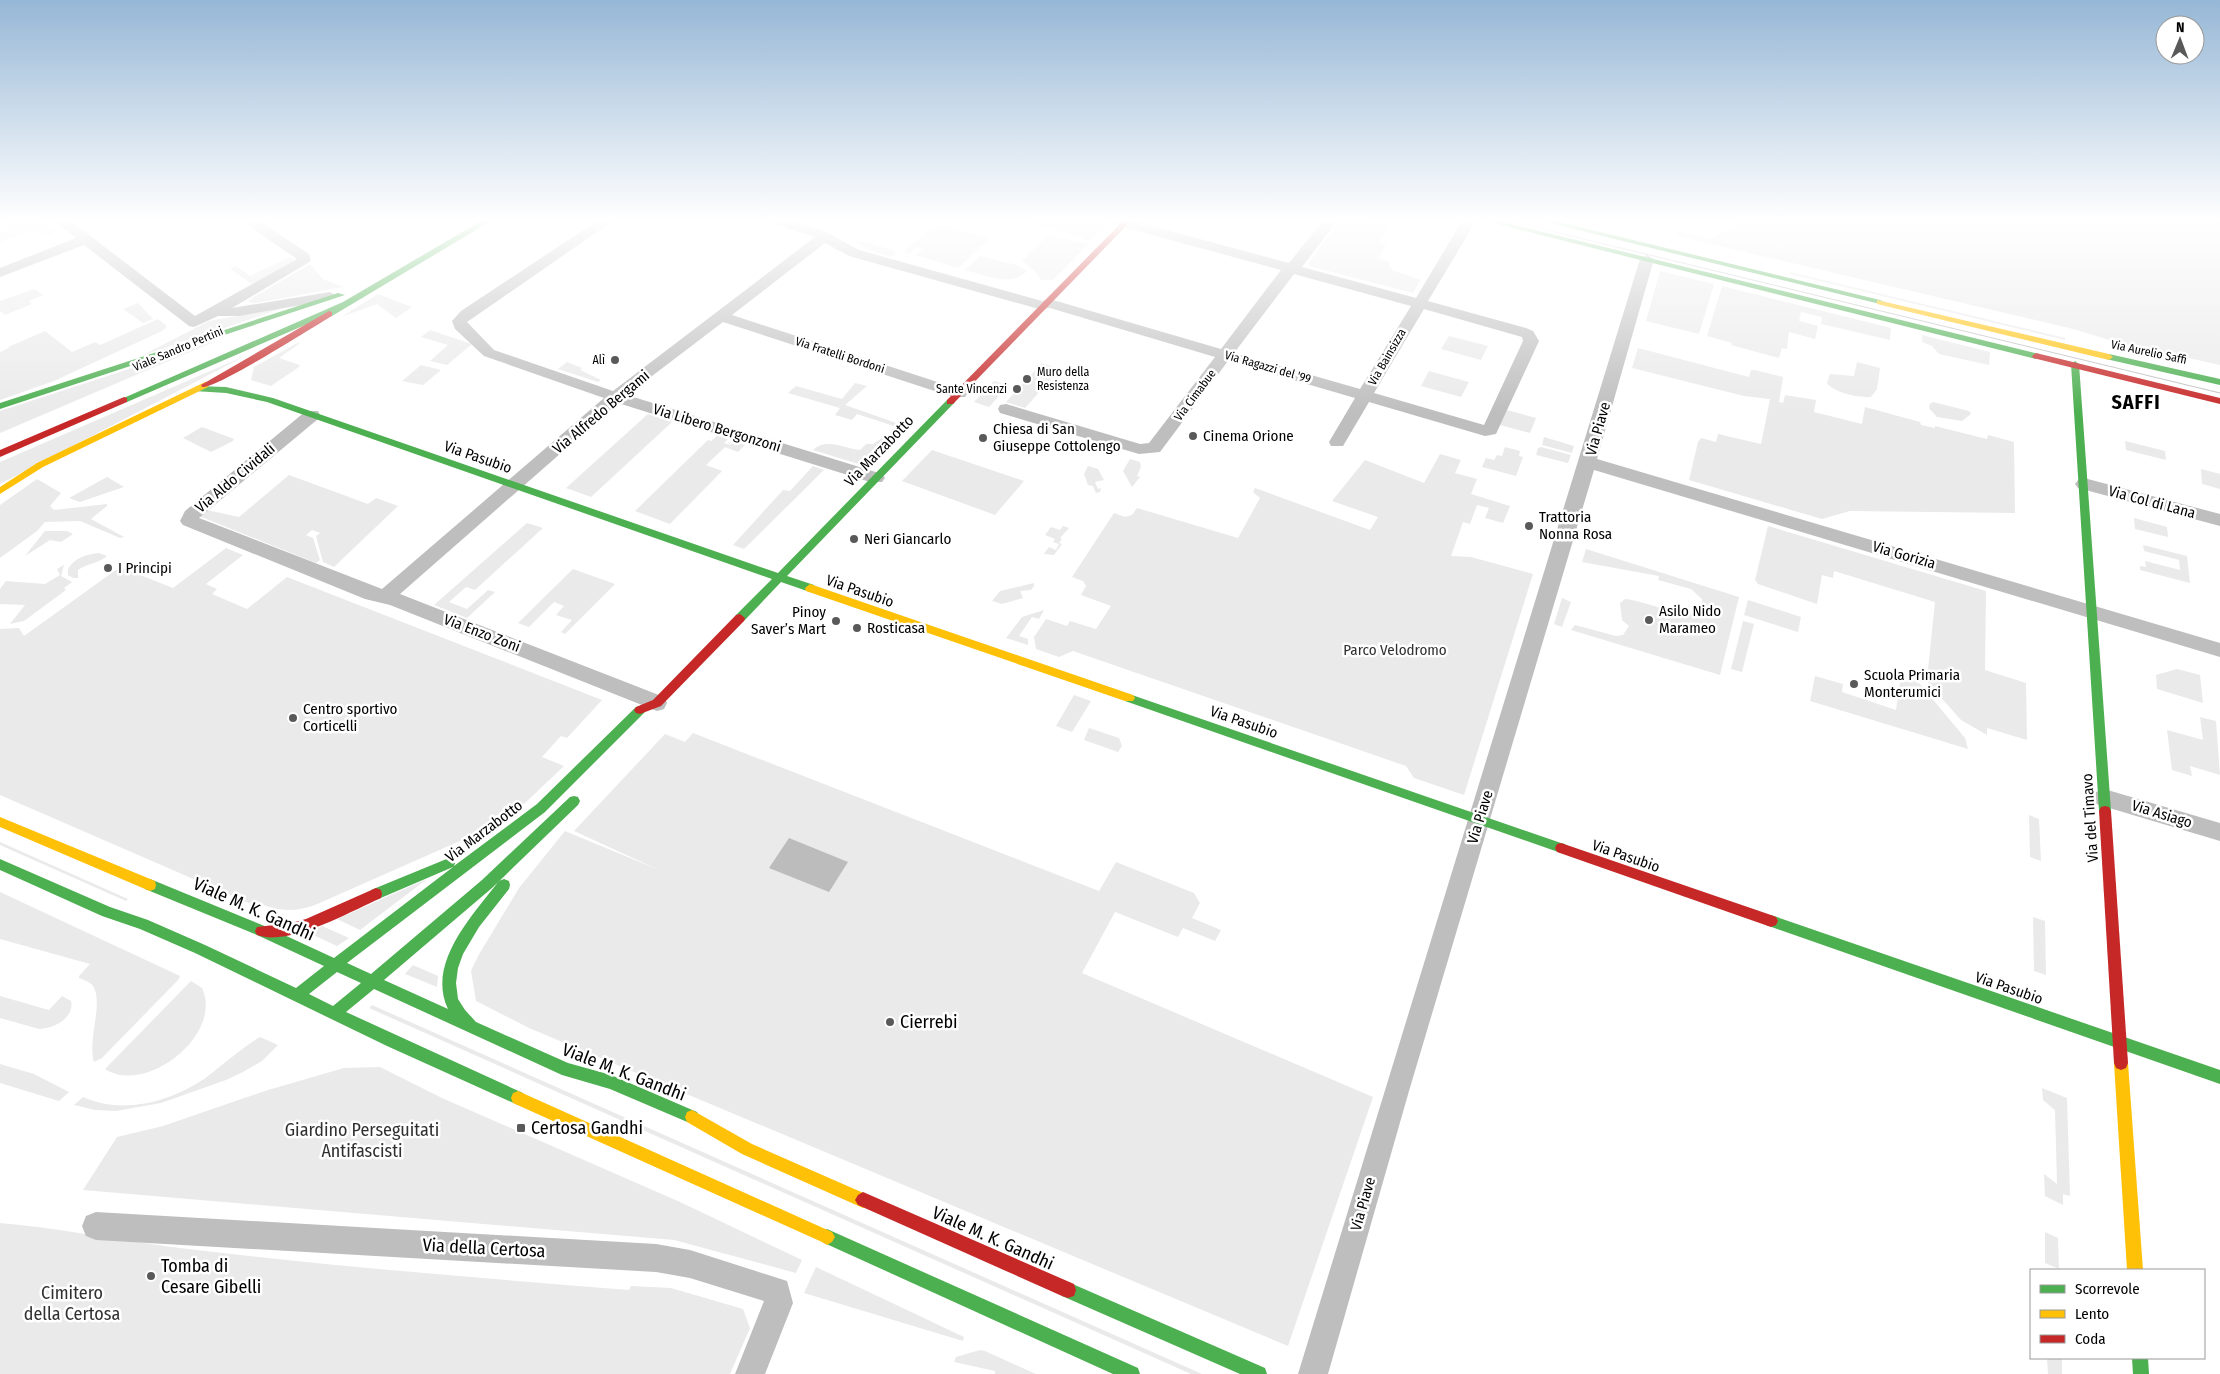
<svg xmlns="http://www.w3.org/2000/svg" width="2220" height="1374" font-family="'Fira Sans Condensed',sans-serif">
  <style>
    .green { fill: #eaeaea }
    .water { fill: #bcbcbc }
    .lines { fill: none; stroke-linecap: round; stroke-linejoin: round }
    .street { fill: #bebebe; fill-rule: evenodd }
    .fast { fill: #4caf50; fill-rule: evenodd }
    .slow { fill: #ffc107; fill-rule: evenodd }
    .jam { fill: #c62828; fill-rule: evenodd }
    .tram { stroke: #bdbdbd; stroke-width: 1 }
    .poi-dot { fill: #595959; stroke: #fff; stroke-width: 2 }
    .labels { text-anchor: middle; dominant-baseline: central; stroke-width: 5; stroke-linejoin: round; paint-order: stroke }
    .far-street-label { font-size: 12px; fill: #000; stroke: #fff }
    .far-poi-label { font-size: 12px; fill: #000; stroke: #fff; text-anchor: end }
    .street-label { font-size: 15px; fill: #000; stroke: #fff }
    .poi-label { font-size: 15px; fill: #000; stroke: #fff; text-anchor: start }
    .park-label { font-size: 15px; fill: #303030; stroke: #fff }
    .near-street-label { font-size: 18px; fill: #000; stroke: #fff }
    .near-poi-label { font-size: 18px; fill: #000; stroke: #fff; text-anchor: start }
    .near-park-label { font-size: 18px; fill: #303030; stroke: #fff }
    .district-label { font-size: 20px; font-weight: bold; letter-spacing: 1px; fill: #000; stroke: #fff }
  </style>
  <rect width="100%" height="100%" fill="#fff"/>
  <g class="green">
    <path d="M4,221H38L56,231L47,235L33,229L0,242V233L13,227Z"/>
    <path d="M1025,221H1095L1107,224L1090,241L1081,239L1083,237Z"/>
    <path d="M1340,221L1390,225L1379,242L1386,245L1378,258L1390,262L1389,266L1392,270L1421,280L1413,293L1309,266L1308,264Z"/>
    <path d="M1738,221H2220V365L2116,342L2073,329L1677,236L1679,231L1711,239L1737,225Z"/>
    <path d="M941,225L990,238L958,268L915,255L924,249L915,247L910,254L903,252L934,226L939,227Z"/>
    <path d="M1048,235L1088,244L1053,280H1041L1035,271L1022,261Z"/>
    <path d="M861,241L893,250L895,254L891,257L868,250L855,242Z"/>
    <path d="M980,256L1017,265L1027,271C1010,288 985,275 965,270Z"/>
    <path d="M290,257L295,260L252,284L230,269L236,266L250,276Z"/>
    <path d="M310,264L323,279L343,287L256,303L248,302L252,298Z"/>
    <path d="M1660,271L1714,284L1699,334L1646,321Z"/>
    <path d="M1790,272L2065,338V340L1790,274Z"/>
    <path d="M1722,286L1891,328L1890,340L1821,324L1822,317L1801,312L1799,321L1818,326L1815,339L1789,332L1787,349L1782,348L1779,358L1731,345L1732,343L1707,336Z"/>
    <path d="M34,289L43,295L29,301L32,304L5,315L0,311V301Z"/>
    <path d="M378,294L412,307L396,318L377,304L341,317Z"/>
    <path d="M138,303L153,319L143,323L123,309Z"/>
    <path d="M286,307L141,356L209,321Z"/>
    <path d="M158,319L167,326L162,331L54,381L0,400V352L9,348L8,347L45,331L72,352L95,342L100,345Z"/>
    <path d="M430,330L472,344L447,365L430,361L448,345L421,337Z"/>
    <path d="M1922,335L1990,352L1989,365L1939,354L1932,346L1922,342Z"/>
    <path d="M1449,336L1488,346L1481,360L1441,349Z"/>
    <path d="M218,340L0,433V411Z"/>
    <path d="M299,342V344L279,358L300,365L299,367L271,386L251,380L254,367Z"/>
    <path d="M1638,348L1749,377L1751,370H1755L1783,377L1779,402L1783,403L1785,395L1816,400L1814,412L1862,424L1865,407L1920,422L1921,425L1935,428V426L1987,439L1988,435L2014,442L2015,513L1850,511L1822,519L1689,480L1698,442L1701,438L1716,442L1718,434L1761,444L1770,399L1744,396L1632,368Z"/>
    <path d="M247,355L0,484V462Z"/>
    <path d="M567,362L582,368L580,370L601,380L598,382L558,369Z"/>
    <path d="M1857,362L1880,368L1877,389L1871,397C1859,398 1834,393 1827,383L1830,374L1854,376Z"/>
    <path d="M1042,363L1060,369L1025,408L1006,402Z"/>
    <path d="M421,365L441,370L423,385L402,381Z"/>
    <path d="M1429,371L1469,382L1461,397L1421,386Z"/>
    <path d="M994,381L1009,385L989,407L974,402Z"/>
    <path d="M855,383L867,386L845,405L905,426L903,429L857,414L852,420L835,415L840,408L788,393L796,386L842,399Z"/>
    <path d="M1933,402L1969,411L1971,414L1962,421L1937,417L1929,408L1930,404Z"/>
    <path d="M1507,410L1536,418L1530,433L1500,425Z"/>
    <path d="M648,414L672,422L591,497L566,488Z"/>
    <path d="M202,427L234,439L233,441L211,452L183,438Z"/>
    <path d="M717,436L728,439L724,443L730,445L734,441L745,445L738,452L725,447L706,465L722,471L670,524L635,511L708,440L711,441Z"/>
    <path d="M1544,437L1574,446L1572,453L1542,445Z"/>
    <path d="M882,438L891,441L865,466L813,450C827,437 845,449 860,450L866,444H873Z"/>
    <path d="M2125,441L2165,451L2166,460L2126,450Z"/>
    <path d="M1505,447L1520,451L1519,456L1523,457L1516,476L1482,467L1486,458L1494,460L1497,455L1502,456Z"/>
    <path d="M1541,447L1571,455L1568,463L1536,455L1538,448Z"/>
    <path d="M932,450L1024,481L995,515L902,481Z"/>
    <path d="M1440,454L1461,460L1455,473L1477,479L1471,494L1510,506L1503,523L1485,518L1489,508L1477,505L1470,524L1463,522L1451,556L1471,557L1533,574L1464,795L1414,778L1406,766L1073,651L1059,657L1036,649L1034,637L1046,619L1067,626L1070,621L1096,629L1111,606L1081,595L1086,586L1083,581L1072,577L1114,513L1125,517L1132,515L1137,508L1238,538L1260,498L1253,492L1255,488L1370,530L1378,517L1332,501L1365,460L1424,483Z"/>
    <path d="M1130,459L1140,462L1141,467L1137,476L1140,477L1132,487L1123,471Z"/>
    <path d="M813,466L824,470L744,549L733,545L783,490L790,491Z"/>
    <path d="M1088,466L1098,469L1104,480L1095,482L1098,489L1101,488L1100,492L1096,493L1093,486L1088,485L1084,474Z"/>
    <path d="M2201,469L2220,474V489L2202,484Z"/>
    <path d="M289,475L368,504L376,498L398,506L334,567L323,562L316,536L320,533L312,530L306,535L313,538L320,560L316,563L199,516L207,510L239,517Z"/>
    <path d="M107,477L124,487L80,502L69,498Z"/>
    <path d="M37,479L61,493L50,506L54,510L107,504V506L91,519L124,537L120,538L80,521L45,522L37,531L0,558V505Z"/>
    <path d="M2134,518L2167,527L2168,537L2135,529Z"/>
    <path d="M527,523L543,528L475,590L466,587L449,602L467,609L488,590L495,592L467,618L434,605Z"/>
    <path d="M1063,526L1069,528L1060,538L1062,539L1059,543L1062,544L1054,555L1044,554L1049,547L1056,550L1059,544L1053,542L1055,539L1045,535L1051,527L1060,530Z"/>
    <path d="M1768,526L1986,591L1985,670L2026,683L2027,740L1987,728V735L1961,720L1928,683L1927,679L1935,602L1834,571L1833,578L1822,575L1817,604L1758,584L1755,580Z"/>
    <path d="M45,531H67L73,534L61,542L50,540L25,556Z"/>
    <path d="M2143,545L2187,556L2190,583L2140,570V566L2146,567L2145,561L2180,570L2179,560L2144,551Z"/>
    <path d="M226,548L243,555L206,584L217,589L212,594L247,609L287,577L602,700L567,738L561,736L542,757L564,766L525,803L478,833L315,905C292,913 276,911 254,901L251,904L0,795V629L19,628L24,636L120,567L173,588Z"/>
    <path d="M1586,549L1739,597L1720,675L1571,630L1575,625L1616,636L1623,635L1629,626L1622,620L1620,603L1625,599C1644,600 1688,621 1703,612L1702,599L1691,589L1658,580L1659,576L1582,562Z"/>
    <path d="M99,553L107,556C98,564 88,563 78,570V578H73L68,575V569C74,558 87,554 99,553Z"/>
    <path d="M64,565L61,576L72,582L64,588L66,590L24,621L10,624L25,605L0,604V589L6,581L45,584L60,575L57,569Z"/>
    <path d="M573,569L615,584L565,634L561,632L572,620L556,615L564,606L554,602L529,627L518,623Z"/>
    <path d="M1034,583V586L1031,590L1020,591L1023,598L1002,604L992,601L1000,591Z"/>
    <path d="M1562,598L1571,602L1562,627L1554,624Z"/>
    <path d="M1748,600L1801,617L1798,632L1744,615Z"/>
    <path d="M1044,610L1039,619L1032,617L1019,636L1028,639V645L1006,638L1022,617Z"/>
    <path d="M1743,621L1754,624L1742,672L1731,669Z"/>
    <path d="M2177,669L2200,675L2203,703L2157,689L2156,675Z"/>
    <path d="M1815,676L1843,684L1842,692L1896,710L1900,682L1915,681L1920,684L1965,738L1968,749L1810,701Z"/>
    <path d="M1074,695L1091,701L1072,732L1056,726Z"/>
    <path d="M2200,717L2216,721L2220,775L2190,766L2192,776L2172,770L2167,730L2203,740Z"/>
    <path d="M1089,728L1119,738L1122,746L1118,752L1084,740Z"/>
    <path d="M693,733L1099,891L1116,862L1194,893L1200,903L1192,918L1221,930L1215,941L1183,928L1178,937L1115,912L1082,973L1373,1097L1288,1346L529,1028L476,1001L471,971L478,956L519,888L565,831L659,870L574,831L665,734L685,742Z"/>
    <path d="M2029,815L2039,819L2041,861L2030,857Z"/>
    <path d="M0,842L128,899L126,901L0,845Z"/>
    <path d="M427,879L360,930L337,919Z"/>
    <path d="M0,892L180,976L179,979L102,1058L94,1062C87,1041 104,1003 93,986C90,982 84,980 79,978V976L90,964L0,939Z"/>
    <path d="M2033,917L2045,921L2046,975L2034,971Z"/>
    <path d="M322,926L349,938L337,946L309,933Z"/>
    <path d="M413,965L438,976L437,987L405,974Z"/>
    <path d="M191,981L202,988C224,1034 146,1096 105,1069Z"/>
    <path d="M0,996L49,1010L62,996L71,1001C75,1018 53,1029 39,1029L0,1018Z"/>
    <path d="M372,1005L1202,1374H1191L369,1008Z"/>
    <path d="M260,1037L278,1045L262,1061L243,1072L226,1080L161,1103L116,1111L95,1110L74,1105L83,1097C123,1115 169,1102 204,1079C223,1065 240,1049 260,1037Z"/>
    <path d="M0,1064L34,1074L69,1092L59,1101L0,1083Z"/>
    <path d="M380,1067L442,1098L680,1202L802,1260L796,1273L674,1240L83,1190L117,1137L163,1126L268,1090L344,1068Z"/>
    <path d="M2042,1088L2067,1098L2070,1196L2063,1194V1205L2045,1196L2044,1174L2057,1184L2055,1110L2043,1100Z"/>
    <path d="M0,1223C61,1228 120,1241 180,1248C329,1266 479,1278 629,1290L631,1286L671,1288L743,1309L750,1328L730,1374H0Z"/>
    <path d="M2045,1232L2058,1238L2059,1269L2045,1263Z"/>
    <path d="M816,1267L964,1337L963,1341L804,1293Z"/>
    <path d="M980,1350L985,1351L1036,1374H995V1371L954,1362L956,1357Z"/>
    <path d="M2047,1358H2062V1374H2048Z"/>
  </g>
  <path class="water" d="M789,838L848,862L829,892L769,868Z"/>
  <g class="lines">
    <g class="street">
      <path d="M55,221H71L195,316L297,259L250,227L248,224L250,221H267L264,224L309,254L311,261L232,308L330,292L337,296L330,300L239,316H218L194,327L189,326L84,245L0,277V268L76,238Z"/>
      <path d="M597,221H613L467,322L494,350L613,391L815,237L773,224L771,221H793L824,231L859,250L1042,301L1048,299L1053,300L1221,349L1281,270L1112,224L1110,221H1133L1289,263L1323,221H1337L1302,267L1416,298L1462,221H1476L1428,301L1526,328L1533,331L1539,341L1496,434L1485,436L1369,402L1343,446H1331L1329,442L1355,398L1228,361L1160,452L1139,454L1000,413L998,409L1000,405L1006,404L1140,444L1149,443L1215,357L1050,308L1039,309L849,256L825,243L732,315L965,391L967,394L965,397H953L723,322L627,395L882,474L885,478L882,482H870L618,403L400,594L664,697L667,703L664,709L657,711L390,605L365,599L183,525L180,521L185,511L306,411H318L320,415L318,419L199,518L382,589L604,398L484,356L455,329L452,321L461,311ZM1294,274L1411,306L1360,389L1234,353ZM1424,309L1522,337L1523,341L1484,425L1374,393Z"/>
      <path d="M1647,255L1654,259L1597,459L2220,643V657L1594,470L1409,1091L1328,1374H1298L1640,259Z"/>
      <path d="M2084,478L2220,514V526L2078,488L2075,484L2078,480Z"/>
      <path d="M2104,789L2220,823V841L2096,804L2093,798L2096,792Z"/>
      <path d="M96,1212L656,1244L690,1250L787,1281L793,1303L765,1374H735L764,1301L690,1278L656,1272L96,1240L86,1236L82,1226L86,1216Z"/>
    </g>
    <g class="fast">
      <path d="M481,221H491L332,316H326L127,402H121L119,400L343,302Z"/>
      <path d="M1485,221H1499L2039,354L2040,356L2036,359Z"/>
      <path d="M1541,221H1555L1880,300L1884,302L1880,304Z"/>
      <path d="M338,293L345,295L0,409V403Z"/>
      <path d="M2109,354L2220,379V385L2106,359V355Z"/>
      <path d="M2075,361L2079,364L2111,811L2109,815L2105,816L2101,815L2099,811L2071,364Z"/>
      <path d="M197,386L226,387L273,398L778,573L947,400L950,399L955,402L787,576L814,585L815,588L814,591L810,592L781,582L744,621L740,622L735,618L736,615L772,579L267,402L226,393L194,391L193,389Z"/>
      <path d="M1129,694L1561,843L1565,844L1567,848L1565,852L1561,853L1125,701L1123,698L1125,695Z"/>
      <path d="M640,706L644,707L646,710L644,713L545,812L347,963L371,974L482,880L570,797L574,796L578,797L580,801L578,805L492,888L384,980L448,1009C426,963 473,915 499,881L504,879L509,881L510,885L509,889L479,927L463,954L458,968L456,983L458,999L465,1010L476,1022L568,1063L611,1075L697,1112L699,1117L697,1122L692,1124L610,1089L562,1075L374,989L346,1012L523,1093L525,1098L523,1103L518,1105L387,1046L195,953L140,929L102,916L0,870V859L110,907L148,920L205,945L296,988L324,966L257,935L145,889L144,885L145,881L150,879L155,881L267,927L334,958L453,867L376,900L371,898L370,894L371,890L449,858L453,859L455,863L454,866L537,804L636,707ZM337,972L361,983L333,1006L309,994Z"/>
      <path d="M1771,915L2220,1070V1084L1766,925L1764,921L1766,917Z"/>
      <path d="M827,1229L1138,1368L1140,1374H1113L822,1242L819,1237L822,1232Z"/>
      <path d="M1068,1282L1265,1368L1267,1374H1240L1062,1296L1060,1290L1062,1284Z"/>
      <path d="M2132,1358H2148L2149,1374H2133Z"/>
    </g>
    <g class="slow">
      <path d="M1877,300L2109,354L2113,357L2109,360L1877,304Z"/>
      <path d="M205,382L208,383V387L43,467L0,494V487L37,463Z"/>
      <path d="M810,584L1133,695L1135,698L1133,701H1125L806,591L805,588Z"/>
      <path d="M0,817L155,881L156,885L155,889L150,891L145,889L0,827Z"/>
      <path d="M2121,1056L2126,1058L2128,1063L2143,1270H2127L2114,1063L2116,1058Z"/>
      <path d="M518,1091L832,1232L835,1237L832,1242L827,1245L822,1242L513,1103L511,1098L513,1093Z"/>
      <path d="M692,1110L752,1144L868,1195L871,1200L868,1205L863,1208L742,1154L687,1122L685,1117L687,1112Z"/>
    </g>
    <g class="jam">
      <path d="M1123,221H1131L953,404H947V400Z"/>
      <path d="M329,311L332,312V316C313,327 216,389 202,387L201,385Z"/>
      <path d="M2036,353L2220,398V404L2033,358L2032,356Z"/>
      <path d="M124,397L127,398V402L0,457V450Z"/>
      <path d="M740,614L745,618L744,621L661,706L640,714L636,713L634,710L636,707L653,700L736,615Z"/>
      <path d="M2105,806L2109,807L2111,811L2128,1063L2126,1068L2121,1070L2116,1068L2114,1063L2099,811L2101,807Z"/>
      <path d="M1561,843L1771,915L1776,917L1778,921L1776,925L1771,927L1557,852L1555,848L1557,844Z"/>
      <path d="M376,888L381,890L382,894L381,898C351,911 289,947 257,935L255,931L257,927L291,923L306,919Z"/>
      <path d="M863,1192L1074,1284L1076,1290L1074,1296L1068,1298L1062,1296L858,1205L855,1200L858,1195Z"/>
    </g>
    <path class="tram" d="M1509,221L2220,393"/>
  </g>
  <linearGradient id="sky" x2="0" y2="1"><stop stop-color="#96b7d6"/><stop offset="0.53" stop-color="#fff"/><stop offset="1" stop-color="#fff" stop-opacity="0"/></linearGradient>
  <rect width="2220" height="414" fill="url(#sky)"/>
  <g class="poi-dot">
    <circle cx="615" cy="360" r="5"/>
    <circle cx="1027" cy="379" r="5"/>
    <circle cx="1017" cy="389" r="5"/>
    <circle cx="1193" cy="436" r="5"/>
    <circle cx="983" cy="438" r="5"/>
    <circle cx="1529" cy="526" r="5"/>
    <circle cx="854" cy="539" r="5"/>
    <circle cx="108" cy="568" r="5"/>
    <circle cx="1649" cy="620" r="5"/>
    <circle cx="836" cy="621" r="5"/>
    <circle cx="857" cy="628" r="5"/>
    <circle cx="1854" cy="684" r="5"/>
    <circle cx="293" cy="718" r="5"/>
    <circle cx="890" cy="1022" r="5"/>
    <rect x="516" y="1123" width="10" height="10" rx="2.5"/>
    <circle cx="151" cy="1276" r="5"/>
  </g>
  <g class="labels">
    <g class="far-street-label">
      <text transform="translate(178 349) rotate(-23)">Viale Sandro Pertini</text>
      <text transform="translate(2149 352) rotate(12)">Via Aurelio Saffi</text>
      <text transform="translate(840 355) rotate(18)">Via Fratelli Bordoni</text>
      <text transform="translate(1387 357) rotate(-60)">Via Bainsizza</text>
      <text transform="translate(1268 367) rotate(16)">Via Ragazzi del '99</text>
      <text transform="translate(1195 395) rotate(-53)">Via Cimabue</text>
    </g>
    <g class="far-poi-label">
      <text x="605" y="360">Alì</text>
      <text x="1037" y="372" text-anchor="start">Muro della<tspan x="1037" dy="14">Resistenza</tspan></text>
      <text x="1007" y="389">Sante Vincenzi</text>
    </g>
    <g class="street-label">
      <text transform="translate(601 412) rotate(-40)">Via Alfredo Bergami</text>
      <text transform="translate(717 428) rotate(17)">Via Libero Bergonzoni</text>
      <text transform="translate(1598 429) rotate(-74)">Via Piave</text>
      <text transform="translate(879 451) rotate(-46)">Via Marzabotto</text>
      <text transform="translate(478 457) rotate(19)">Via Pasubio</text>
      <text transform="translate(235 478) rotate(-40)">Via Aldo Cividali</text>
      <text transform="translate(2152 502) rotate(15)">Via Col di Lana</text>
      <text transform="translate(1904 555) rotate(16)">Via Gorizia</text>
      <text transform="translate(860 591) rotate(19)">Via Pasubio</text>
      <text transform="translate(482 633) rotate(21)">Via Enzo Zoni</text>
      <text transform="translate(1244 722) rotate(19)">Via Pasubio</text>
      <text transform="translate(2162 814) rotate(17)">Via Asiago</text>
      <text transform="translate(1480 817) rotate(-73)">Via Piave</text>
      <text transform="translate(2090 818) rotate(-94)">Via del Timavo</text>
      <text transform="translate(484 831) rotate(-37)">Via Marzabotto</text>
      <text transform="translate(1626 856) rotate(19)">Via Pasubio</text>
      <text transform="translate(2009 988) rotate(19)">Via Pasubio</text>
      <text transform="translate(1363 1204) rotate(-74)">Via Piave</text>
    </g>
    <g class="poi-label">
      <text x="993" y="429">Chiesa di San<tspan x="993" dy="17">Giuseppe Cottolengo</tspan></text>
      <text x="1203" y="436">Cinema Orione</text>
      <text x="1539" y="517">Trattoria<tspan x="1539" dy="17">Nonna Rosa</tspan></text>
      <text x="864" y="539">Neri Giancarlo</text>
      <text x="118" y="568">I Principi</text>
      <text x="1659" y="611">Asilo Nido<tspan x="1659" dy="17">Marameo</tspan></text>
      <text x="826" y="612" text-anchor="end">Pinoy<tspan x="826" dy="17">Saver’s Mart</tspan></text>
      <text x="867" y="628">Rosticasa</text>
      <text x="1864" y="675">Scuola Primaria<tspan x="1864" dy="17">Monterumici</tspan></text>
      <text x="303" y="709">Centro sportivo<tspan x="303" dy="17">Corticelli</tspan></text>
    </g>
    <g class="park-label">
      <text x="1395" y="650">Parco Velodromo</text>
    </g>
    <g class="near-street-label">
      <text transform="translate(254 909) rotate(24)">Viale M. K. Gandhi</text>
      <text transform="translate(624 1072) rotate(21)">Viale M. K. Gandhi</text>
      <text transform="translate(993 1238) rotate(24)">Viale M. K. Gandhi</text>
      <text transform="translate(484 1248) rotate(3)">Via della Certosa</text>
    </g>
    <g class="near-poi-label">
      <text x="900" y="1022">Cierrebi</text>
      <text x="531" y="1128">Certosa Gandhi</text>
      <text x="161" y="1266">Tomba di<tspan x="161" dy="21">Cesare Gibelli</tspan></text>
    </g>
    <g class="near-park-label">
      <text x="362" y="1130">Giardino Perseguitati<tspan x="362" dy="21">Antifascisti</tspan></text>
      <text x="72" y="1293">Cimitero<tspan x="72" dy="21">della Certosa</tspan></text>
    </g>
    <g class="district-label">
      <text x="2136" y="402">SAFFI</text>
    </g>
  </g>
  <rect x="2030" y="1269" width="175" height="90" fill="#ffffff" stroke="#999999"/>
  <rect x="2040" y="1285" width="25" height="8" fill="#4caf50" stroke="#999999"/>
  <text x="2075" y="1294" font-size="15" fill="#000000">Scorrevole</text>
  <rect x="2040" y="1310" width="25" height="8" fill="#ffc107" stroke="#999999"/>
  <text x="2075" y="1319" font-size="15" fill="#000000">Lento</text>
  <rect x="2040" y="1335" width="25" height="8" fill="#c62828" stroke="#999999"/>
  <text x="2075" y="1344" font-size="15" fill="#000000">Coda</text>
  <g transform="translate(2180 40) rotate(1)"><circle r="24" fill="#ffffff" stroke="#999999"/>
  <path d="M0-4L9 19L0 12L-9 19Z" fill="#595959"/>
  <text y="-8" font-size="14" font-weight="bold" text-anchor="middle" fill="#000000">N</text>
  </g>
</svg>
